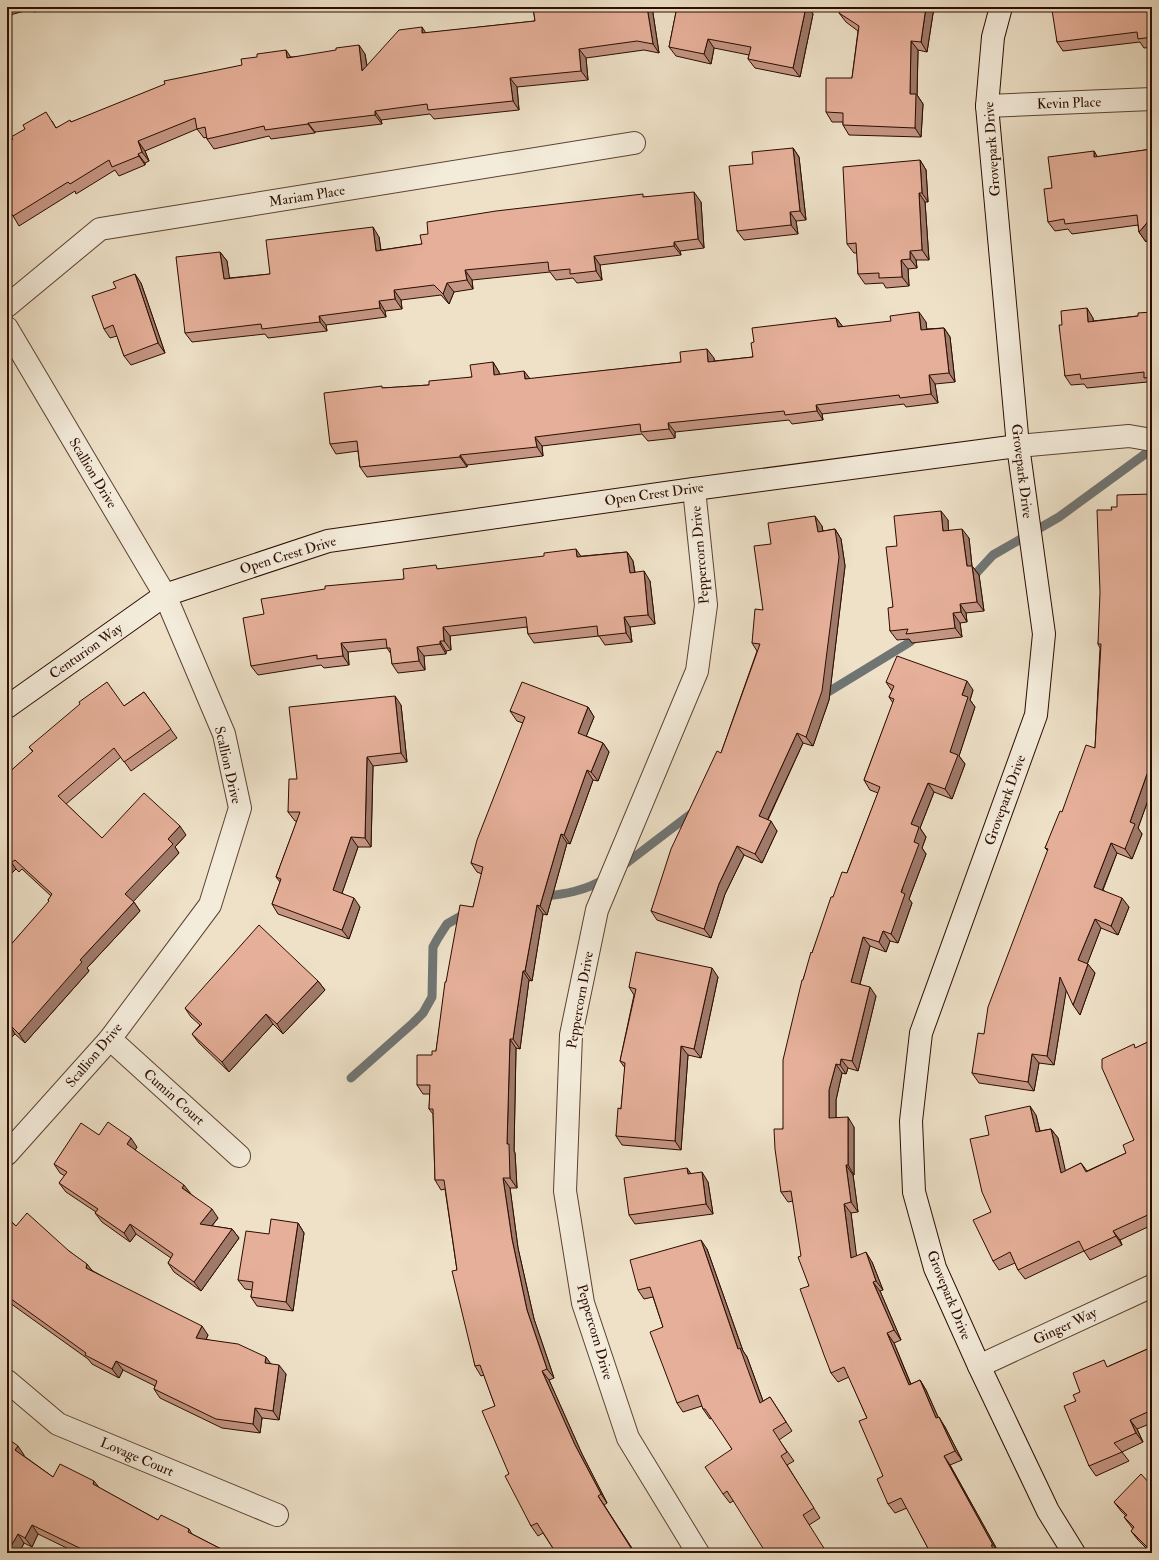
<svg xmlns="http://www.w3.org/2000/svg" width="1159" height="1560" font-family="'IM FELL Double Pica',serif">
  <style>
    .lines { fill: none; stroke-linecap: round; stroke-linejoin: round }
    .stream { stroke: #707573; stroke-width: 9 }
    .street-casing { stroke: #5c4232; stroke-width: 24 }
    .secondary-casing { stroke: #2c0d00; stroke-width: 24 }
    .street { stroke: #f4ecdb; stroke-width: 22 }
    .secondary { stroke: #f4ecdb; stroke-width: 22 }
    .wall { fill: #c59684; stroke: #2c0d00 }
    .shaded-wall { fill: #a07a6b; stroke: #2c0d00 }
    .building { fill: #e5af99; stroke: #2c0d00 }
    .labels { text-anchor: middle; dominant-baseline: central; stroke-width: 3; stroke-linejoin: round; paint-order: stroke }
    .street-label { font-size: 14px; fill: #2c0d00; stroke: #f4ecdb }
  </style>
  <rect width="100%" height="100%" fill="#eee1c8"/>
  <filter id="stains"><feTurbulence type="fractalNoise" baseFrequency=".005" numOctaves="4"/><feColorMatrix values="0 0 0 0 .2 0 0 0 0 .09 0 0 0 0 .02 0 0 0 .5 -.17"/></filter>
  <radialGradient id="worn" r=".72"><stop offset=".6" stop-color="#630" stop-opacity="0"/><stop offset="1" stop-color="#630" stop-opacity=".3"/></radialGradient>
  <g class="lines">
    <g class="stream">
      <path d="M969,581L993,555L1059,517L1152,449"/>
      <path d="M820,697L910,642L919,634"/>
      <path d="M620,868L696,810"/>
      <path d="M541,897C564,894 586,891 606,878"/>
      <path d="M351,1078L413,1023L423,1013L432,997L433,947L438,938L447,924L468,912"/>
    </g>
    <g class="street-casing">
      <g id="street">
        <path d="M987,106L1152,99"/>
        <path d="M7,306L100,229L634,143"/>
        <path d="M7,328L165,595L224,734L240,808L210,905L110,1039L7,1154"/>
        <path d="M1018,446L1129,436L1152,440"/>
        <path d="M694,489L706,605L697,671L597,910L571,1035L565,1191L583,1303L628,1438L698,1553"/>
        <path d="M110,1039L239,1156"/>
        <path d="M979,1366L1152,1286"/>
        <path d="M7,1381L58,1424L277,1515"/>
      </g>
    </g>
    <g class="secondary-casing">
      <g id="secondary">
        <path d="M1001,7L993,37L987,106L1018,446L1044,634L1036,715L921,1033L911,1121L914,1192L935,1268L979,1366L1048,1511L1074,1553"/>
        <path d="M7,707L165,595L328,541L694,489L1018,446"/>
      </g>
    </g>
    <use href="#street" class="street"/>
    <use href="#secondary" class="secondary"/>
  </g>
  <g class="wall">
    <path d="M7,7H60L34,12L31,9L7,16Z"/>
    <path d="M533,7H652L659,53L644,50L586,58L588,80L517,87L519,110L434,119L430,114L381,120L382,124L315,132V133L271,139L269,136L214,149L207,139V137L204,138L197,129L145,151L149,161L145,163V165L119,176L115,170L76,194L75,191L19,226L12,214L7,217V143L52,121L56,128L71,122L291,57L365,54L367,66L426,33L535,21Z"/>
    <path d="M677,7H808L813,14L800,77L755,68L748,59L749,55L714,48L711,64L676,56L669,47Z"/>
    <path d="M934,7L927,52L918,50L917,95L923,104L921,137L849,135L843,125V122H832L826,112L852,78L858,31L846,22L839,13Z"/>
    <path d="M1152,7V47L1144,48L1140,42L1063,51L1057,42V9Z"/>
    <path d="M793,148L799,157L806,220L796,221L798,234L744,240L737,231L753,164Z"/>
    <path d="M1152,149L1146,242L1139,232L1138,225L1072,234L1068,229L1055,231L1048,222L1052,188L1094,151L1097,157Z"/>
    <path d="M920,160L926,170L928,202H925L929,260H916L917,268L908,269L909,286L886,288L883,283L865,284L858,274L857,253H854L847,244Z"/>
    <path d="M645,197L701,202L704,248L680,251L681,255L600,265L602,280L577,283L573,278L556,280L550,272L472,280L473,289L454,292L449,304L441,295L401,300L402,309L385,311L386,317L326,325L327,331L268,338L265,334L192,342L185,333L220,252L227,261L229,278L270,274L379,237L381,250L422,244L428,234Z"/>
    <path d="M141,283L165,353L131,365L124,356L117,336L110,338L104,329Z"/>
    <path d="M1152,312V387H1151L1147,382L1087,388L1084,384L1071,385L1065,376L1062,325L1093,318V321L1138,316Z"/>
    <path d="M836,318L843,327L926,322V329L944,328L950,337L955,382L935,384L938,403L906,407L904,404L822,414L823,420L792,424L789,420L675,432V438L648,441L642,434L542,446L543,456L467,465V467L367,477L360,467L358,451L336,454L330,444L383,388L429,385L472,377L493,362L499,372V374L530,379L681,362L714,358V361L753,357L754,342Z"/>
    <path d="M1152,494V789L1138,828L1142,834L1132,859L1117,853L1103,890L1129,907L1118,935L1101,928L1087,964L1095,973L1080,1015L1066,990L1054,1065L1039,1063L1034,1091L979,1083L972,1073L984,1034L1048,851L1045,848L1062,812L1095,748L1100,648L1098,644L1117,507Z"/>
    <path d="M948,520V530L969,538L972,566L979,575L984,611L966,613L967,622L960,623L962,637L912,643L909,639L897,640L890,631L893,607L897,546Z"/>
    <path d="M822,526L823,531L835,529L841,539L845,566L829,700L813,746L803,743L768,820L777,831L762,863L744,855L725,894L711,938L657,920L651,911L721,753L757,651L752,643L763,610L771,544Z"/>
    <path d="M627,552L633,561L635,572L650,581L655,624L630,627L632,642L605,645L599,636L534,643L528,634L527,627L450,636L451,650L446,651V654L424,656L425,670L398,673L392,664L391,654L387,648L348,652L349,665L324,668L321,665L258,675L251,666L264,614L404,579L439,569Z"/>
    <path d="M886,682L973,690L970,700L975,707L959,756L965,764L952,799L934,792L920,828L926,837L922,848L926,854L909,899L912,903L898,943L890,941L886,952L870,946L860,984L876,996L858,1071L848,1068L846,1074L842,1073L836,1100V1117L854,1127V1175H853L858,1212L851,1213L856,1256L872,1262L883,1290L880,1291L901,1340L894,1343L911,1384L920,1380L926,1390L938,1417L945,1427L962,1460L950,1465L999,1553H927L930,1552L907,1508L895,1513L888,1504L883,1476L867,1418L849,1377L838,1382L831,1373L809,1286L793,1201L788,1202L781,1192L783,1129L803,980L812,953L833,897L847,873L878,793L870,790L864,780L893,703L889,697L892,691Z"/>
    <path d="M144,692L177,738L131,771L121,757L66,804L102,838L186,835L175,847L179,853L133,901L140,911L87,968L89,971L25,1043L15,1034L7,1042V949L49,902L48,900L51,896L22,869L19,872L16,869L7,878V774L33,752L29,747L124,706Z"/>
    <path d="M401,705L407,762L373,766L371,847H358L342,893L360,907L349,939L278,914L272,904L280,882L276,877L297,821H295L288,812L297,779Z"/>
    <path d="M588,707L594,717L586,736L603,743L609,752L598,781L593,780L570,844L567,843L547,915L543,914L532,981L529,980L520,1049L516,1048L514,1151L515,1153L517,1188H510L518,1248L534,1319L554,1378L549,1380L582,1454L607,1503L604,1505L635,1553H556L543,1533L538,1536L531,1526L509,1474L495,1406L484,1375L481,1376L475,1366L457,1270L445,1189L441,1190L435,1180L433,1114L429,1109L430,1094H423L417,1085L432,1055L436,1051L446,982L473,907L482,874L477,872L471,863L523,723L517,721L510,711Z"/>
    <path d="M718,977L701,1058L688,1055L681,1150L622,1145L616,1136L621,1109L625,1068L620,1061L634,995L629,987Z"/>
    <path d="M318,981L325,990L283,1034L273,1024L229,1072L199,1043L192,1034L200,1025L191,1017L185,1008Z"/>
    <path d="M1152,1040V1225L1120,1240L1122,1245L1090,1260L1084,1251L1025,1279L1018,1270L1015,1263L999,1270L993,1261L991,1212L989,1135L1036,1115L1040,1131L1051,1129L1058,1138L1065,1171L1081,1163L1087,1171L1126,1153L1134,1140L1136,1048Z"/>
    <path d="M137,1147L135,1150L191,1194L218,1218L212,1226L232,1229L239,1238L201,1291L174,1272L168,1263L171,1258L136,1234L130,1242L102,1222L95,1213L96,1212L66,1192L59,1183L65,1176L60,1173L54,1164Z"/>
    <path d="M691,1174L708,1182L713,1214L635,1224L629,1215Z"/>
    <path d="M7,1218L16,1226L69,1251L93,1271L208,1335L206,1339L270,1363L286,1374L279,1420L262,1418L260,1433L222,1428L160,1398L154,1389L155,1386L123,1370L119,1378L92,1364L88,1359L10,1303L7,1307Z"/>
    <path d="M298,1223L304,1233L293,1311L257,1306L251,1297L252,1290L245,1289L238,1280L269,1234Z"/>
    <path d="M707,1249L743,1351L747,1357L763,1401L770,1397L792,1431L779,1440L794,1461L787,1465L820,1518L809,1525L733,1501L730,1503L723,1494L732,1449L712,1418L710,1419L703,1409L702,1406L683,1412L677,1403L663,1327L653,1297L644,1299L638,1290Z"/>
    <path d="M1152,1347V1423L1137,1429L1143,1442L1122,1452L1129,1461L1096,1476L1089,1466L1076,1401L1109,1366Z"/>
    <path d="M7,1438L24,1455V1456L53,1477L98,1487L158,1520L189,1529L192,1534L229,1553H77L38,1534L32,1547L24,1543L19,1553Z"/>
    <path d="M1152,1486V1553H1151L1138,1540L1131,1531L1133,1529L1124,1517L1126,1516L1121,1511L1114,1502Z"/>
  </g>
  <g class="shaded-wall">
    <path d="M647,7H652L659,53L653,44Z"/>
    <path d="M806,7H808L813,14L800,77L793,68Z"/>
    <path d="M926,7H934L927,52L921,42Z"/>
    <path d="M422,27L428,36L422,33Z"/>
    <path d="M708,39L714,48L711,64L704,54Z"/>
    <path d="M911,41L918,50L917,95L923,104L921,137L915,128L910,94Z"/>
    <path d="M359,45L365,54L369,81L362,71Z"/>
    <path d="M579,49L586,58L588,80L581,71Z"/>
    <path d="M286,50L292,59L287,58Z"/>
    <path d="M510,78L517,87L519,110L513,101Z"/>
    <path d="M375,111L381,120L382,124L375,115Z"/>
    <path d="M308,123L315,132V133L308,124Z"/>
    <path d="M138,141L145,151L149,161L142,152Z"/>
    <path d="M793,148L799,157L806,220L800,211Z"/>
    <path d="M1094,151L1100,161L1094,157Z"/>
    <path d="M138,154L145,163V165L139,156Z"/>
    <path d="M920,160L926,170L928,202L922,193Z"/>
    <path d="M694,192L701,202L704,248L698,239Z"/>
    <path d="M919,193L925,202L929,260L922,250Z"/>
    <path d="M790,212L796,221L798,234L791,225Z"/>
    <path d="M1152,217V234L1146,242L1139,232Z"/>
    <path d="M373,227L379,237L382,260L376,251Z"/>
    <path d="M674,242L680,251L681,255L674,246Z"/>
    <path d="M910,251L916,260L917,268L910,259Z"/>
    <path d="M220,252L227,261L231,288L224,279Z"/>
    <path d="M594,256L600,265L602,280L596,271Z"/>
    <path d="M901,260L908,269L909,286L902,277Z"/>
    <path d="M465,270L472,280L473,289L467,280Z"/>
    <path d="M135,274L141,283L165,353L158,343Z"/>
    <path d="M447,283L454,292L449,304L443,294Z"/>
    <path d="M394,290L401,300L402,309L395,299Z"/>
    <path d="M379,301L385,311L386,317L380,308Z"/>
    <path d="M1087,308L1093,318L1094,331L1088,322Z"/>
    <path d="M919,312L926,322L928,339L921,330Z"/>
    <path d="M319,316L326,325L327,331L320,322Z"/>
    <path d="M836,318L843,327H838Z"/>
    <path d="M944,328L950,337L955,382L949,373Z"/>
    <path d="M707,349L714,358L715,371L708,362Z"/>
    <path d="M493,362L499,372L501,384L494,375Z"/>
    <path d="M524,371L531,380L525,379Z"/>
    <path d="M929,375L935,384L938,403L931,394Z"/>
    <path d="M816,405L822,414L823,420L817,411Z"/>
    <path d="M668,423L675,432V438L669,429Z"/>
    <path d="M535,437L542,446L543,456L537,447Z"/>
    <path d="M460,455L467,465V467L460,457Z"/>
    <path d="M941,511L948,520L949,540L943,531Z"/>
    <path d="M815,516L822,526L824,541L818,532Z"/>
    <path d="M835,529L841,539L845,566L829,700L813,746L806,737Z"/>
    <path d="M962,529L969,538L973,576L967,566Z"/>
    <path d="M576,549L582,558L577,557Z"/>
    <path d="M627,552L633,561L636,582L630,573Z"/>
    <path d="M972,566L979,575L984,611L977,602Z"/>
    <path d="M644,571L650,581L655,624L648,615Z"/>
    <path d="M960,604L966,613L967,622L961,612Z"/>
    <path d="M953,613L960,623L962,637L955,628Z"/>
    <path d="M624,617L630,627L632,642L626,633Z"/>
    <path d="M443,627L450,636L451,650L444,641Z"/>
    <path d="M440,641L446,651V654L440,644Z"/>
    <path d="M341,643L348,652L349,665L343,656Z"/>
    <path d="M417,647L424,656L425,670L419,661Z"/>
    <path d="M967,681L973,690L970,700L975,707L959,756L965,764L952,799L945,789L950,752L962,695Z"/>
    <path d="M395,696L401,705L407,762L401,753Z"/>
    <path d="M588,707L594,717L584,742L578,733Z"/>
    <path d="M797,733L803,743L765,825L759,816Z"/>
    <path d="M603,743L609,752L598,781L591,772Z"/>
    <path d="M367,757L373,766L371,847L365,838Z"/>
    <path d="M587,770L593,780L570,844L564,835Z"/>
    <path d="M1147,774L1152,781V789L1138,828L1142,834L1132,859L1125,849L1130,822Z"/>
    <path d="M928,783L934,792L920,828L926,837L922,848L926,854L909,899L912,903L898,943L891,934L914,842L911,824Z"/>
    <path d="M771,821L777,831L762,863L755,854Z"/>
    <path d="M180,826L186,835L175,847L179,853L132,903L125,894L168,839Z"/>
    <path d="M561,834L567,843L547,915L540,906Z"/>
    <path d="M351,837L358,847L340,899L333,890Z"/>
    <path d="M1111,843L1117,853L1100,896L1094,887Z"/>
    <path d="M737,846L744,855L725,894L711,938L704,929L719,884Z"/>
    <path d="M9,859L16,869L7,878V861Z"/>
    <path d="M354,898L360,907L349,939L342,930Z"/>
    <path d="M1122,898L1129,907L1118,935L1111,926Z"/>
    <path d="M134,902L140,911L87,968L89,971L25,1043L19,1034L80,960Z"/>
    <path d="M537,905L543,914L532,981L525,971Z"/>
    <path d="M1095,919L1101,928L1085,970L1078,960Z"/>
    <path d="M883,931L890,941L886,952L879,942Z"/>
    <path d="M863,937L870,946L858,991L851,982Z"/>
    <path d="M1088,964L1095,973L1080,1015L1073,1005Z"/>
    <path d="M712,968L718,977L701,1058L694,1049Z"/>
    <path d="M523,971L529,980L520,1049L513,1039Z"/>
    <path d="M1060,977L1067,986L1054,1065L1047,1056Z"/>
    <path d="M318,981L325,990L283,1034L277,1024Z"/>
    <path d="M870,987L876,996L858,1071L852,1061Z"/>
    <path d="M266,1014L273,1024L229,1072L222,1062Z"/>
    <path d="M9,1024L15,1034L7,1042V1026Z"/>
    <path d="M510,1039L516,1048L514,1151L515,1153L517,1188L510,1178L507,1144Z"/>
    <path d="M681,1046L688,1055L681,1150L675,1141Z"/>
    <path d="M1032,1054L1039,1063L1034,1091L1028,1082Z"/>
    <path d="M841,1059L848,1068L846,1074L840,1065Z"/>
    <path d="M836,1064L842,1073L836,1100V1127L829,1118V1090Z"/>
    <path d="M1030,1106L1036,1115L1042,1141L1036,1132Z"/>
    <path d="M848,1117L854,1127V1175L848,1165Z"/>
    <path d="M1051,1129L1058,1138L1068,1182L1061,1173Z"/>
    <path d="M131,1138L137,1147L133,1153L127,1144Z"/>
    <path d="M846,1165L853,1175L858,1212L851,1202Z"/>
    <path d="M687,1168L694,1178L688,1174Z"/>
    <path d="M702,1172L708,1182L713,1214L706,1204Z"/>
    <path d="M503,1178L510,1188L518,1248L534,1319L554,1378L547,1369L527,1310L512,1239Z"/>
    <path d="M184,1185L191,1194L182,1188Z"/>
    <path d="M844,1204L851,1213L858,1267L851,1258Z"/>
    <path d="M212,1209L218,1218L206,1233L200,1224Z"/>
    <path d="M298,1223L304,1233L293,1311L286,1302Z"/>
    <path d="M130,1224L136,1234L130,1242L124,1233Z"/>
    <path d="M232,1229L239,1238L201,1291L194,1282Z"/>
    <path d="M1113,1231L1120,1240L1122,1245L1116,1236Z"/>
    <path d="M701,1240L707,1249L743,1351L747,1357L767,1412L760,1403L738,1349Z"/>
    <path d="M866,1252L872,1262L883,1290L876,1281Z"/>
    <path d="M87,1264L94,1273L86,1268Z"/>
    <path d="M873,1282L880,1291L901,1340L894,1330Z"/>
    <path d="M7,1298L10,1303L7,1307Z"/>
    <path d="M202,1326L208,1335L203,1347L196,1338Z"/>
    <path d="M887,1333L894,1343L915,1395L909,1385Z"/>
    <path d="M266,1357L273,1367L265,1363Z"/>
    <path d="M116,1361L123,1370L119,1378L112,1369Z"/>
    <path d="M279,1365L286,1374L279,1420L273,1411Z"/>
    <path d="M542,1371L549,1380L582,1454L607,1503L601,1494L575,1445Z"/>
    <path d="M920,1380L926,1390L943,1428L936,1418Z"/>
    <path d="M255,1408L262,1418L260,1433L253,1424Z"/>
    <path d="M939,1417L945,1427L962,1460L955,1451Z"/>
    <path d="M1130,1420L1137,1429L1143,1442L1136,1433Z"/>
    <path d="M18,1446L24,1455L22,1459L15,1450Z"/>
    <path d="M944,1456L950,1465L999,1553L993,1545Z"/>
    <path d="M94,1481L101,1490L93,1484Z"/>
    <path d="M598,1496L604,1505L635,1553L631,1548Z"/>
    <path d="M32,1525L38,1534L32,1547L25,1538Z"/>
    <path d="M18,1534L24,1543L19,1553H7Z"/>
  </g>
  <g class="building">
    <path d="M533,7H647L653,44L637,41L579,49L581,71L510,78L513,101L428,110L427,104L375,111V115L308,123V124L265,130L264,126L207,139L205,127L197,129L195,118L138,141L142,152L138,154L139,156L112,167L109,160L70,184L68,182L13,216L7,207V143L13,139L11,137L25,129L23,125L46,112L56,128L70,120L71,122L165,84L164,81L242,65L241,59L257,57V54L286,50L287,58L336,50V48L359,45L362,71L399,30L422,27V33L535,21Z"/>
    <path d="M677,7H806L793,68L748,59L751,47L708,39L704,54L669,47Z"/>
    <path d="M840,7H926L921,42L911,41L910,94H916L915,128L843,125V113L826,112V78H852L859,26L839,13Z"/>
    <path d="M1057,7H1152V37L1138,39L1137,32L1057,42L1052,10L1057,9Z"/>
    <path d="M793,148L800,211L790,212L791,225L737,231L729,166L753,164L752,152Z"/>
    <path d="M1152,149V217L1139,232L1137,215L1065,224L1064,219L1048,222L1044,189L1052,188L1048,157L1094,151V157Z"/>
    <path d="M920,160L922,193H919L922,250L910,251V259L901,260L902,277L879,278V273L858,274L856,243L847,244L843,167Z"/>
    <path d="M694,192L698,239L674,242V246L594,256L596,271L570,274V269L549,271L548,262L465,270L467,280L447,283L443,294L434,285L394,290L395,299L379,301L380,308L319,316L320,322L262,329L261,324L185,333L176,257L220,252L224,279L270,274L266,240L373,227L376,251L422,244L420,235L428,234L427,222L496,211L643,194V197Z"/>
    <path d="M135,274L158,343L124,356L113,325L104,329L92,296L116,288L113,282Z"/>
    <path d="M1087,308L1088,322L1138,316V313L1152,312V377L1144,378V372L1081,379L1080,374L1065,376L1059,325H1062L1061,311Z"/>
    <path d="M919,312L921,330L944,328L949,373L929,375L931,394L900,398L899,395L816,405L817,411L785,415L784,411L668,423L669,429L641,432L640,424L535,437L537,447L460,455V457L360,467L357,441L330,444L324,393L382,386V388L429,385V381L472,377L470,365L493,362L494,375L524,371L525,379L681,362L680,352L707,349L708,362L753,357L751,343L754,342L752,328L836,318L838,327L891,321L890,316Z"/>
    <path d="M1152,494V776L1147,774L1130,822L1135,824L1125,849L1111,843L1094,887L1122,898L1111,926L1095,919L1078,960L1088,964L1073,1005L1060,977L1047,1056L1032,1054L1028,1082L972,1073L978,1033L984,1034L988,1007L1048,849L1045,848L1060,811L1062,812L1086,745L1095,748L1101,644H1098L1100,592L1097,510H1112L1111,507H1117V495Z"/>
    <path d="M941,511L943,531L962,529L967,566H972L977,602L960,604L961,612L953,613L955,628L906,634L908,629L890,631L888,608L893,607L886,547L897,546L894,516Z"/>
    <path d="M815,516L818,532L835,529L839,557L822,691L806,737L797,733L759,816L771,821L755,854L737,846L719,884L704,929L651,911L671,849L717,751L721,753L760,644L752,643L755,609L763,610L754,546L771,544L768,523Z"/>
    <path d="M576,549L577,557L627,552L630,573L644,571L648,615L624,617L626,633L598,636L597,626L528,634L526,617L443,627L444,641H440V644L417,647L419,661L392,664L390,648H387L386,639L341,643L343,656L317,659V655L251,666L243,618L264,614L261,599L325,589V586L404,579L403,569L436,565L437,569L544,556V553Z"/>
    <path d="M897,656L967,681L962,695L968,697L950,752L958,755L945,789L928,783L911,824L919,827L914,842L919,844L901,892L905,894L891,934L883,931L879,942L863,937L851,982L870,987L852,1061L841,1059L840,1065L836,1064L829,1090V1118L848,1117V1165H846L851,1202L844,1204L851,1258L866,1252L876,1281L873,1282L894,1330L887,1333L909,1385L920,1380L936,1418L939,1417L955,1451L944,1456L993,1545H991L996,1553H927L930,1552L901,1498L888,1504L877,1479L883,1476L859,1421L867,1418L844,1367L831,1373L824,1355L800,1289L809,1286L798,1257L801,1256L791,1191L781,1192L775,1149L774,1129H783V1060L802,980H803L811,952L812,953L831,897H833L842,872L847,873L880,787L864,780L894,699L889,697L894,686L886,682Z"/>
    <path d="M107,682L124,706L144,692L171,729L124,762L114,748L58,796L102,838L144,793L180,826L168,839L173,844L125,894L134,902L80,960L82,962L19,1034L9,1024L7,1026V949L49,901L48,900L52,894L15,860L12,862L9,859L7,861V774L33,751L29,747L80,704L79,702Z"/>
    <path d="M522,682L588,707L578,733L603,743L591,772L587,770L564,835L561,834L540,906L537,905L525,971H523L513,1039H510L507,1144H509L510,1178H503L512,1239L527,1310L547,1369L542,1371L575,1445L601,1494L598,1496L631,1548L627,1551L628,1553H556L537,1523L531,1526L505,1476L509,1474L482,1411L495,1406L480,1365L475,1366L452,1271L457,1270L444,1180H435L433,1109H429L430,1085H417V1055H432V1051H436L445,982H446L460,905L473,907L483,867L471,863L477,840L525,717L510,711Z"/>
    <path d="M395,696L401,753L367,757L365,838L351,837L333,890L354,898L342,930L272,904L281,879L276,877L300,812H288L289,779H297L289,707Z"/>
    <path d="M259,925L318,981L277,1024L266,1014L222,1062L192,1034L202,1024L185,1008Z"/>
    <path d="M636,952L712,968L694,1049L681,1046L675,1141L616,1136L618,1108L621,1109L625,1063L620,1061L636,989L629,987Z"/>
    <path d="M1152,1040V1213L1113,1231L1116,1236L1084,1251L1079,1241L1018,1270L1010,1252L993,1261L973,1220L991,1212L982,1192L970,1139L989,1135L985,1116L1030,1106L1036,1132L1051,1129L1061,1173L1081,1163L1086,1172L1126,1153L1123,1145L1134,1140L1102,1068V1059L1134,1044L1135,1048Z"/>
    <path d="M108,1122L131,1138L127,1144L184,1185L182,1188L212,1209L200,1224L232,1229L194,1282L168,1263L173,1254L130,1224L124,1233L95,1213L98,1209L59,1183L67,1172L54,1164L81,1123L99,1135Z"/>
    <path d="M687,1168L688,1174L702,1172L706,1204L629,1215L624,1178Z"/>
    <path d="M27,1213L69,1251L87,1264L86,1268L202,1326L196,1338L238,1344L266,1357L265,1363L279,1365L273,1411L255,1408L253,1424L216,1419L154,1389L157,1381L116,1361L112,1369L85,1355L86,1353L7,1296V1218L16,1226Z"/>
    <path d="M271,1219L298,1223L286,1302L251,1297L253,1282L238,1280L246,1231L269,1234Z"/>
    <path d="M701,1240L738,1349L740,1348L760,1403L770,1397L786,1422L773,1430L787,1452L781,1456L814,1508L803,1515L827,1553H766L727,1491L723,1494L705,1467L732,1449L705,1409H703L698,1395L677,1403L650,1332L663,1327L650,1287L638,1290L630,1260Z"/>
    <path d="M1152,1347V1410L1130,1420L1136,1433L1114,1443L1122,1452L1089,1466L1064,1406L1076,1401L1073,1395L1080,1392L1073,1373L1104,1360L1107,1367Z"/>
    <path d="M7,1438L18,1446L15,1450L53,1477L60,1464L94,1481L93,1484L158,1520L161,1515L189,1529L188,1532L229,1553H90L32,1525L25,1538L18,1534L7,1553Z"/>
    <path d="M1141,1474L1152,1486V1552L1131,1531L1134,1527L1124,1517L1127,1515L1114,1502Z"/>
  </g>
  <g class="labels">
    <g class="street-label">
      <text transform="translate(1069 103) rotate(-2)">Kevin Place</text>
      <text transform="translate(992 149) rotate(-94)">Grovepark Drive</text>
      <text transform="translate(307 196) rotate(-9)">Mariam Place</text>
      <text transform="translate(1022 471) rotate(83)">Grovepark Drive</text>
      <text transform="translate(93 473) rotate(59)">Scallion Drive</text>
      <text transform="translate(654 494) rotate(-8)">Open Crest Drive</text>
      <text transform="translate(288 555) rotate(-17)">Open Crest Drive</text>
      <text transform="translate(700 555) rotate(-95)">Peppercorn Drive</text>
      <text transform="translate(86 651) rotate(-35)">Centurion Way</text>
      <text transform="translate(228 765) rotate(77)">Scallion Drive</text>
      <text transform="translate(1005 800) rotate(-70)">Grovepark Drive</text>
      <text transform="translate(580 1000) rotate(-80)">Peppercorn Drive</text>
      <text transform="translate(94 1055) rotate(-50)">Scallion Drive</text>
      <text transform="translate(174 1097) rotate(42)">Cumin Court</text>
      <text transform="translate(949 1295) rotate(68)">Grovepark Drive</text>
      <text transform="translate(1065 1326) rotate(-25)">Ginger Way</text>
      <text transform="translate(595 1332) rotate(74)">Peppercorn Drive</text>
      <text transform="translate(137 1457) rotate(23)">Lovage Court</text>
    </g>
  </g>
  <rect width="1159" height="1560" fill="none" stroke="#eee1c8" stroke-width="24"/>
  <rect x="8" y="8" width="1143" height="1544" fill="none" stroke="#2c0d00" stroke-width="2"/>
  <rect x="12" y="12" width="1135" height="1536" fill="none" stroke="#2c0d00"/>
  <rect width="100%" height="100%" filter="url(#stains)"/>
  <rect width="100%" height="100%" fill="url(#worn)"/>
</svg>
